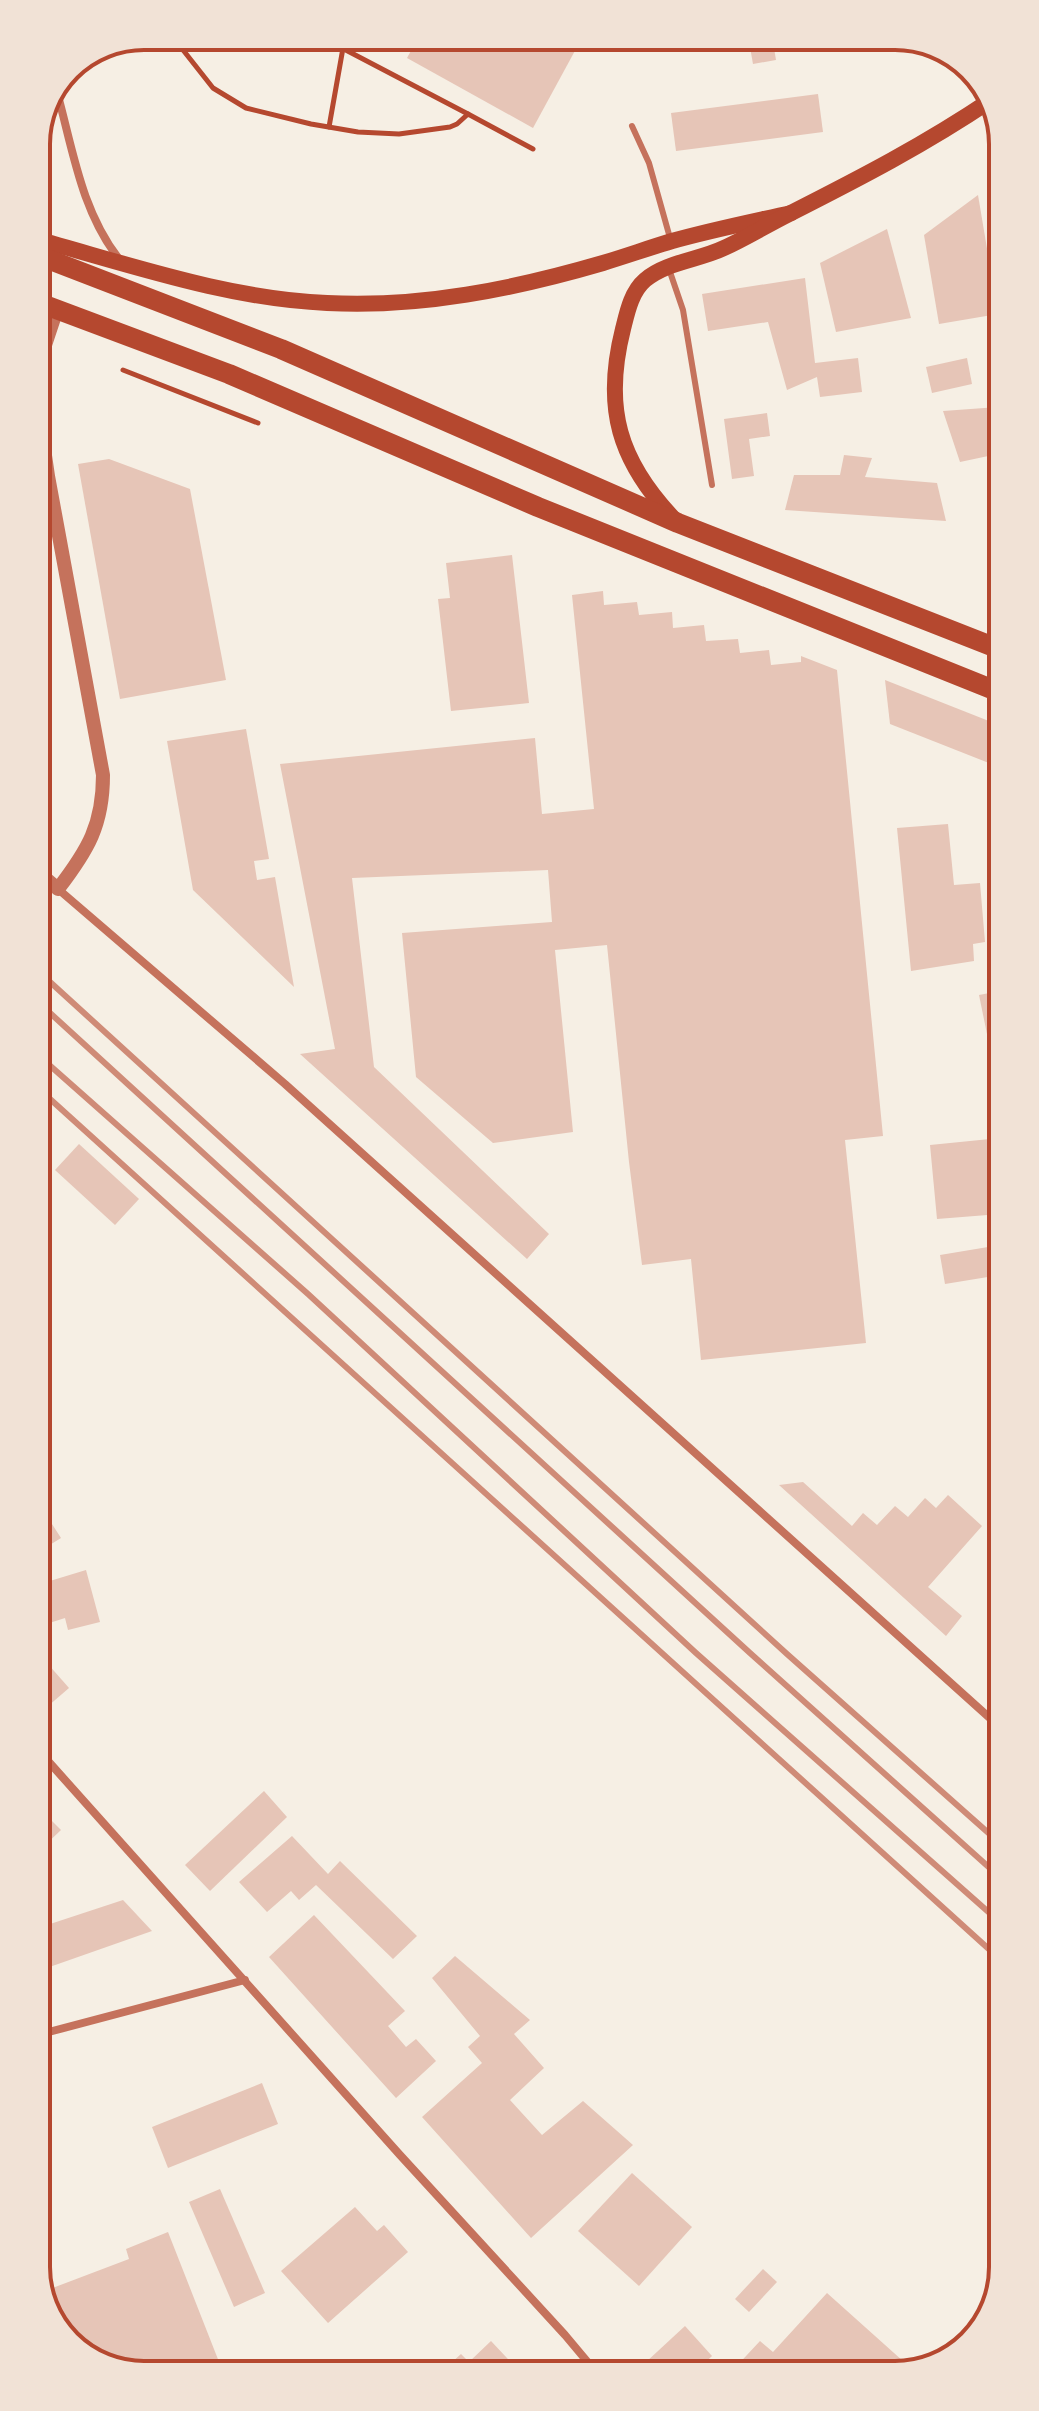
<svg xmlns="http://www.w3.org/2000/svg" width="1039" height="2411" font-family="Inter,sans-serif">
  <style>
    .building { fill: #e6c5b7 }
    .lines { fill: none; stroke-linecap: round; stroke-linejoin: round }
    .path { stroke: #b5482f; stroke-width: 5 }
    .service { stroke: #c5725c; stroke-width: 6 }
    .minor { stroke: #c5725c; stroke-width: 8 }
    .tertiary { stroke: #c5725c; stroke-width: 14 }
    .secondary { stroke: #b5482f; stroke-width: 16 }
    .primary { stroke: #b5482f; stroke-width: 20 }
    .rail { stroke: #cf8b77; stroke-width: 6 }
    .rim { fill: none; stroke: #b5482f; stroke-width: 4 }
  </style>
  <rect width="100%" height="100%" fill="#f6efe4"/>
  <g class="building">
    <path d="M419,36H583L533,128L407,58Z"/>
    <path d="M675,36H703L705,48L678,52Z"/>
    <path d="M748,36H772L776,60L753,64Z"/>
    <path d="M922,44L943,52L933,59Z"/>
    <path d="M818,94L823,132L676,151L671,113Z"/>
    <path d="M978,195L998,314L939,324L924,235Z"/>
    <path d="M887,229L911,318L836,332L820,263Z"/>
    <path d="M805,278L815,363L858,358L862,392L820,397L817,377L787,390L768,322L708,331L702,294Z"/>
    <path d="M967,358L972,384L932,393L926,367Z"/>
    <path d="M998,407V469L993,455L960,462L943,411Z"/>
    <path d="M767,413L770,436L749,439L754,476L732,479L724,419Z"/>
    <path d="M844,455L872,458L865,477L937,483L946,521L785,510L794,475H840Z"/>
    <path d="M109,459L190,489L226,680L120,699L78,464Z"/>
    <path d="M512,555L529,703L451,711L438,599L450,598L446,563Z"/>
    <path d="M603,591L604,605L637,602L639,615L672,612L673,628L704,625L706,641L738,639L740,653L769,650L771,665L801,662V656L837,670L883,1136L845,1140L866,1343L701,1360L691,1259L642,1265L629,1162L607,945L555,950L573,1132L493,1143L416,1077L402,933L552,922L548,870L352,878L374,1067L549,1234L527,1259L300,1054L335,1049L280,764L535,738L542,814L594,809L572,595Z"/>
    <path d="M885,680L999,725V767L890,724Z"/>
    <path d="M246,729L269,859L254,861L257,880L275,877L294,987L193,890L167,741Z"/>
    <path d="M948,824L954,885L980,883L985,942L973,944L974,961L911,971L897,828Z"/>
    <path d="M999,825V891H995L990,826Z"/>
    <path d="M1000,991V1077L996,1078L979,995Z"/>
    <path d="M1000,1138V1214L937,1219L930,1145Z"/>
    <path d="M79,1144L139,1199L115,1225L55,1170Z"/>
    <path d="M1000,1245V1275L945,1284L940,1255Z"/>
    <path d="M803,1482L852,1526L863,1513L877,1525L895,1506L908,1517L925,1498L936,1508L948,1495L982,1526L928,1587L962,1616L946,1636L779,1485Z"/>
    <path d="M40,1495L45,1504L41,1507L61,1538L40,1551Z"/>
    <path d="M86,1570L100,1622L68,1630L65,1618L40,1626V1584Z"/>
    <path d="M40,1655L69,1688L40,1713Z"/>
    <path d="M264,1791L287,1817L210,1891L185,1865Z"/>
    <path d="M40,1809L61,1830L40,1850Z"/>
    <path d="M292,1836L328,1874L340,1861L417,1936L393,1959L316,1885L299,1900L291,1891L267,1912L239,1882Z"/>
    <path d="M123,1900L152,1931L41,1970V1927Z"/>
    <path d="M314,1915L405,2011L388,2026L406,2047L416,2039L436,2061L396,2098L269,1957Z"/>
    <path d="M455,1956L530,2020L514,2034L544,2068L510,2100L542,2135L583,2101L633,2145L531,2238L422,2117L482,2063L468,2047L480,2036L432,1978Z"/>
    <path d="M262,2083L278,2124L168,2168L152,2127Z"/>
    <path d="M632,2173L692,2227L639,2286L578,2231Z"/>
    <path d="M220,2189L265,2293L234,2307L189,2202Z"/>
    <path d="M355,2207L377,2231L384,2225L408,2252L328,2323L281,2271Z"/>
    <path d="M168,2232L223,2372L224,2374L136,2375L78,2352L42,2301V2292L129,2259L126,2249Z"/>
    <path d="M763,2269L777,2282L749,2312L735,2299Z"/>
    <path d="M827,2293L913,2370L732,2371L760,2341L773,2352Z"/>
    <path d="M685,2326L712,2356L696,2371H653L645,2363Z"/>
    <path d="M491,2341L520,2372L440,2373L461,2354L469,2362Z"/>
  </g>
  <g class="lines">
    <g class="path">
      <path d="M172,36L213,88L246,108L311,124L358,132L399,134L450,127L457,124L468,114L533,149"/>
      <path d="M319,36L468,114"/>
      <path d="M329,127L343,48"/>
      <path d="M123,370L258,423"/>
    </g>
    <g class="service">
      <path d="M632,126L649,163L670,238"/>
      <path d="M669,269L683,310L712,485"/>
    </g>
    <g class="minor">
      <path d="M57,92C73,150 81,210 119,259"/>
      <path d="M58,889L285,1084L1002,1729"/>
      <path d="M40,1752L400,2155L565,2335L596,2372"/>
      <path d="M41,2034L245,1980"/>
    </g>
    <g class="tertiary">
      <path d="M37,369L57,309"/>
      <path d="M37,401L48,476L103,775C103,825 88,850 58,889L38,872"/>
    </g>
    <g class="secondary">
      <path d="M36,239C131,265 229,299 327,303C420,308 514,289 603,263C626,256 649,248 672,241C711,230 751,222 791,213"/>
      <path d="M674,519C619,461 603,408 623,329C627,313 631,292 645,280C666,262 699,260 724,248C746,238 767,225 789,214C860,178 924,145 991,100"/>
    </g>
    <g class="primary">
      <path d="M37,255L281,349L678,523L999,649"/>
      <path d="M37,302L229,374L538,507L999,692"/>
    </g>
    <g class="rail">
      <path d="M38,971L787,1654L1002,1845"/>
      <path d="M38,1002L750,1653L1002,1879"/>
      <path d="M38,1055L308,1294L696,1653L1002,1924"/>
      <path d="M39,1089L1002,1961"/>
    </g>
  </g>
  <path d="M0 0H1039V2411H0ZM144 50H895A94 94 0 0 1 989 144V2267A94 94 0 0 1 895 2361H144A94 94 0 0 1 50 2267V144A94 94 0 0 1 144 50Z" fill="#f1e2d6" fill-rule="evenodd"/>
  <path class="rim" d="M144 50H895A94 94 0 0 1 989 144V2267A94 94 0 0 1 895 2361H144A94 94 0 0 1 50 2267V144A94 94 0 0 1 144 50Z"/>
</svg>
